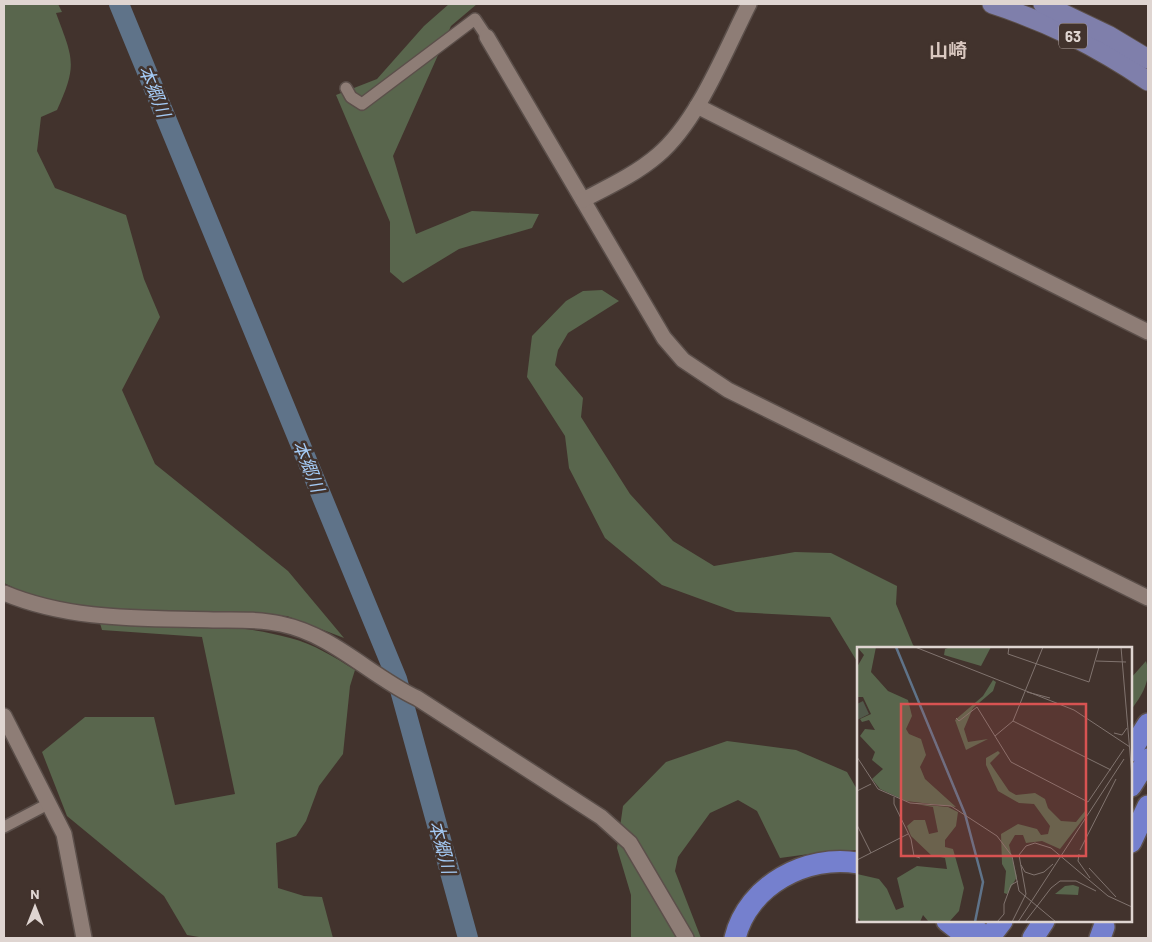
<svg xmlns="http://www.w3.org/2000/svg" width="1152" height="942" font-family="Barlow,'Noto Sans JP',sans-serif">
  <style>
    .forest { fill: #59664d }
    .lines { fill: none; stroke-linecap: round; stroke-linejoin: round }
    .river { stroke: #5f7389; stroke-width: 20 }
    .minor-casing { stroke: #5b4f4a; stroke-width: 14 }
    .tertiary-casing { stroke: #5b4f4a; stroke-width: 18 }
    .primary-casing { stroke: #5b4f4a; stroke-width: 21 }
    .motorway-casing { stroke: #5b4f4a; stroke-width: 24 }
    .minor { stroke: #8e7d76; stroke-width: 11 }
    .tertiary { stroke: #8e7d76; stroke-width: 15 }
    .primary { stroke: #7f7fab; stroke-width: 19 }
    .motorway { stroke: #7580ce; stroke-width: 21 }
    .labels { text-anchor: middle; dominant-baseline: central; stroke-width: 5; stroke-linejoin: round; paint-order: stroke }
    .shield { fill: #42332d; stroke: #b0a4a0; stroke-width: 1 }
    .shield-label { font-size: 15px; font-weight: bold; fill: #dfd5d1 }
    .water-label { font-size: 18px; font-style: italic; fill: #a4caf4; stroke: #42332d }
    .quarter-label { font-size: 19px; font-weight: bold; fill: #dac8c0; stroke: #42332d }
    .inset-river { fill: none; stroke: #5f7389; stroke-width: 2.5 }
    .inset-road { fill: none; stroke: #81746f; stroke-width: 1 }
    .view { fill: #d85352; fill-opacity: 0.15; stroke: #d85352; stroke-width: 2.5 }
    .inset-edge { fill: none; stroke: #dfd5d1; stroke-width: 2.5 }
  </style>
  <rect width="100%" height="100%" fill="#42332d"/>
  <g class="forest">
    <path d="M4,4H58L62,12L56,13C73,59 78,64 57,110L41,117L37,151L55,188L126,215L144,279L160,317L122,390L155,464L288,571L344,638L287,616L98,610L35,598L4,583Z"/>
    <path d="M449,4H477L451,26L393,156L416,234L472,211L539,214L532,228L459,249L403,283L390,272V222L336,95L377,79L424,26Z"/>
    <path d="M602,290L619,301L568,333L558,350L555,365L583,398L581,417L630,494L673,541L714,566L795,552L831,553L897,586L896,604L913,645L916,648H858V663L830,617L736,612L662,585L605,538L569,468L565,436L527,377L532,336L566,301L583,291Z"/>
    <path d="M99,620C162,624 229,621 290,638C314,644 334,657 355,670L350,686L343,754L319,786L306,821L296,836L276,843L278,888L304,896L322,897L333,938H205L187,935L164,896L67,816L42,752L85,717H154L175,805L235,794L202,637L102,630Z"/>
    <path d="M1146,661C1152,680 1142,695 1131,710V678Z"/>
    <path d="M727,741L796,750L847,772L858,791V850L831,851L780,858L757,811L738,800L710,813L678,857L675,871L701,938H631V895L617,848L623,806L666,762Z"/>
  </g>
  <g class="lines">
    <path class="river" d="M119,4L397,679L468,938"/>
    <g class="minor-casing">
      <g id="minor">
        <path d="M346,88L351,97L362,104L475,19L487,37"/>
        <path d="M4,827L48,804"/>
      </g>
    </g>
    <g class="tertiary-casing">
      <g id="tertiary">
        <path d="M487,37L664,338L683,360L728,390L1148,598"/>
        <path d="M697,106L1148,332"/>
        <path d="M583,200C608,187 636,174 658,155C698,121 725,51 749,4"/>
        <path d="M4,593C71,621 142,618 213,620C235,620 260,619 281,624C334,635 370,676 417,698L601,817L630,843L686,938"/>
        <path d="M4,716L64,834L84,938"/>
      </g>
    </g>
    <g class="primary-casing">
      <g id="primary">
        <path d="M992,4C1051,23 1097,47 1148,81"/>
        <path d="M1043,4L1108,35L1148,59"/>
      </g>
    </g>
    <g class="motorway-casing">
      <g id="motorway">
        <path d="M1131,751L1148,724"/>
        <path d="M1131,786L1148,759"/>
        <path d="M1131,842L1148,806"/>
        <path d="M947,921L969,938"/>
        <path d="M965,921L986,938"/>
        <path d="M735,938C748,885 807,854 858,863"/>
        <path d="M989,938L1002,921"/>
        <path d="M1033,938L1044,921"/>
        <path d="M1100,938L1104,927"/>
      </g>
    </g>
    <use href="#minor" class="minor"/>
    <use href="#tertiary" class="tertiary"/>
    <use href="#primary" class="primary"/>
    <use href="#motorway" class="motorway"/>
  </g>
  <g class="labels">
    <rect class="shield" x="1059" y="23.5" width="28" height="25" rx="4"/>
    <g class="shield-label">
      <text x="1073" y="36">63</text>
    </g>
    <g class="water-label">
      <text transform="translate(155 91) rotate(68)">本郷川</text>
      <text transform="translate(309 466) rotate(68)">本郷川</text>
      <text transform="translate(443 847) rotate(75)">本郷川</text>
    </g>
    <g class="quarter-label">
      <text x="948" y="49">山崎</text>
    </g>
  </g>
  <g transform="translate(857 647)">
    <rect width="275" height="275" fill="#42332d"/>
    <path d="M6,54L12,67L0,73V57Z" fill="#51594a"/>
    <path d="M0,0H19L14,25L31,44L51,53L55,69L49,82L52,87L64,92L69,108L63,120L68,132L99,160L49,154L23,142L15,132L26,122L15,113L18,105L3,89L8,82L18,83L12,73L5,75L3,72L14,67L6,50H0V20L7,8ZM94,0H134L124,19L87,8L88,2ZM136,33L139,35L136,44L116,61L107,82L111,95L131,92L109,103L98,73L126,49ZM141,104L143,106L133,116L152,144L159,148L178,146L188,152L191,161L204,174L219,175L228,164L230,167L203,202L185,194L169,196L166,188H158L152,198L160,230L150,247L147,246L149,224L145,217L144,187L161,177L180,182L184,188L191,187L193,179L177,157L162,156L141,144L129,118V111ZM59,157L91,160L101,165L99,179L88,193V200L96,202L107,241L102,264L92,275L71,274L66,268L63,275H4L0,269V227L22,232L30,242L39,263L47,260L40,231L60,219L90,222L88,211L74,208L54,189L50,179L57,173H68L72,187L81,185L76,160ZM216,238L222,240L221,248L198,247L208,239Z" fill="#59664d"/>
    <path class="inset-river" d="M39,0L108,167L126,235L118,275"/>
    <path class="inset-road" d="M58,0L217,63L273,100M152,0L151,7L232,35L242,0M264,0L275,130M239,14L269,15M170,45L193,51M99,71L102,74L120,60L154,115L231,155L267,102M156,74L254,123M257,86L265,88L270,81M138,89L156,74L186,0M0,110L21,142L53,156L94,159L140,189L155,209L162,244L199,275M0,144L14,137M37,150V157L54,192L57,209L63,211M0,178L14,206M223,203L259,132M222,207L221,214L233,231M0,213L51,187M164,218L168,225L177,228L187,225L196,217M232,221L259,250M140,275L147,267V257L154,238L161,234M155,275L169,247L162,208L169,199L178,196L194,201L251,249L275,260M161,275L267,112M168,275L194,241L203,234H219L239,244"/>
    <path class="view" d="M44,57H229V209H44Z"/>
    <rect width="275" height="275" class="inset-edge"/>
  </g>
  <rect width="1152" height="942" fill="none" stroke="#dfd5d1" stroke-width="10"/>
  <g transform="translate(35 907)" stroke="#42332d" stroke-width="4" paint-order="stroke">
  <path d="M0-4L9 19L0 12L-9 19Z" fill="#dfd5d1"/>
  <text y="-8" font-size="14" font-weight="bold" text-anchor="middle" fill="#dfd5d1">N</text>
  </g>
</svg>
